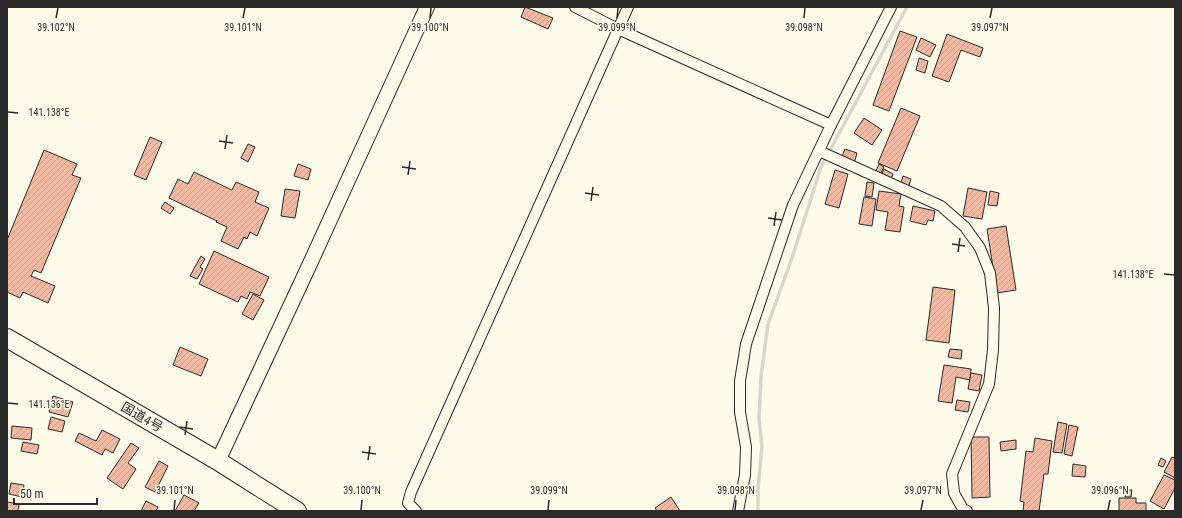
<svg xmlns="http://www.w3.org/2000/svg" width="1182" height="518" font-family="'Roboto Condensed','Noto Sans JP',sans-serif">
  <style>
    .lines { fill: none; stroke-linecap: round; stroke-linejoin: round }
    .stream { stroke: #d8d7c9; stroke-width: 3.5 }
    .building { fill: url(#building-hatch); stroke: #2b2b2b }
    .street-casing { stroke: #2b2b2b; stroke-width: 12 }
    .secondary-casing { stroke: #2b2b2b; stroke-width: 16 }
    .highway-casing { stroke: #2b2b2b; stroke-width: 20 }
    .street { stroke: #fdfbea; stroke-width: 10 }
    .secondary { stroke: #fdfbea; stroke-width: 14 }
    .highway { stroke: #fdfbea; stroke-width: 18 }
    .ticks { fill: none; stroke: #2b2b2b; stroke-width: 1.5 }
    .labels { text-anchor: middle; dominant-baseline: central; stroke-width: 3; stroke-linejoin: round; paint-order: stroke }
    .street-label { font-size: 13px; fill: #2b2b2b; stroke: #fdfbea }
    .ticks-label { font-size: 10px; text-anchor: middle; fill: #2b2b2b; stroke: #fdfbea; stroke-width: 3; stroke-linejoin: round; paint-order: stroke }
  </style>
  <defs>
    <pattern id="building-hatch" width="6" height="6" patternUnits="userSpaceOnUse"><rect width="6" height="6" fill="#f2b8a0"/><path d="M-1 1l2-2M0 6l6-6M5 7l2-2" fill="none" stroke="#d09e8a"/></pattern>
  </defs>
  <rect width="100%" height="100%" fill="#fdfbea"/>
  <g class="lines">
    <path class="stream" d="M758,511V489L762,446L759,419L761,376L768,324L792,258L821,167L907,7"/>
  </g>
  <g class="building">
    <path d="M525,7L553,18L548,29L521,17Z"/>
    <path d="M900,31L917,37L889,111L873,105Z"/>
    <path d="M947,34L983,48L980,57L961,50L949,82L932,76Z"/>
    <path d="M921,38L936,45L930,57L916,50Z"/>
    <path d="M919,58L928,61L925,73L916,70Z"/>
    <path d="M901,108L920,116L897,171L878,163Z"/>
    <path d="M864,118L882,130L872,145L854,133Z"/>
    <path d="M150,137L162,142L146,180L134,175Z"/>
    <path d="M248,144L255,147L248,162L241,158Z"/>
    <path d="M845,149L857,153L854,164L841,159Z"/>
    <path d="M44,150L77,164L72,175L81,178L41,273L34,270L31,276L55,286L48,303L23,292L20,298L7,292V240Z"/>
    <path d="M298,164L311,169L308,180L294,176Z"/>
    <path d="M879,164L884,167L880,175L875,173Z"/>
    <path d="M884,169L893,174L890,182L880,177Z"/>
    <path d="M835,170L848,174L839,208L825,204Z"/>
    <path d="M194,172L232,190L236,182L259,192L255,202L269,208L257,236L250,232L247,239L244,237L238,249L221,241L227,227L216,222L217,221L169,198L178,179L188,184Z"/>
    <path d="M903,176L911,179L908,188L900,186Z"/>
    <path d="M867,182L874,183L872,197L865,196Z"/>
    <path d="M968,188L987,192L982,219L963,216Z"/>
    <path d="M285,189L300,191L295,218L281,216Z"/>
    <path d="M879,191L901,194L899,206L904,207L900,232L885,230L888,212L876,210Z"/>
    <path d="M990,191L999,193L997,206L988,205Z"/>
    <path d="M864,197L876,199L872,226L859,224Z"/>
    <path d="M165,202L174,208L170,214L161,208Z"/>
    <path d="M913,206L935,211L933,221L928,220L926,225L910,221Z"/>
    <path d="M1006,226L1016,290L997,293L987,229Z"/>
    <path d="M214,251L269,277L260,296L250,292L247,299L241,296L238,302L199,284Z"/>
    <path d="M201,256L205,259L200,267L203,269L197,279L190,276Z"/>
    <path d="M933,287L955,290L949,343L926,340Z"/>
    <path d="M253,294L264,300L253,320L242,314Z"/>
    <path d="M180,347L208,359L201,376L173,365Z"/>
    <path d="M950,349L962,350L961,359L948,357Z"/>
    <path d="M944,365L971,369L970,380L956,377L952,403L938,401Z"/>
    <path d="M971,373L982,375L979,391L968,389Z"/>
    <path d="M53,396L73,402L68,417L49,412Z"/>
    <path d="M957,400L970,402L968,412L955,410Z"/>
    <path d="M51,417L65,421L62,432L48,429Z"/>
    <path d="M1058,422L1067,424L1062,453L1053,452Z"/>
    <path d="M1069,425L1078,427L1072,456L1064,454Z"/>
    <path d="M12,426L32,428L31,440L11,438Z"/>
    <path d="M102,430L120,439L113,453L105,449L102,455L75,441L79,433L96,441Z"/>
    <path d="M971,437H989L990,497L972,498Z"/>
    <path d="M1035,438L1052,441L1048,474H1044L1039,511H1023L1024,502L1020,501L1026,451L1033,452Z"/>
    <path d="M1016,440V449L1001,451L1000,442Z"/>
    <path d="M23,442L39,445L37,454L21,451Z"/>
    <path d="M131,443L139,448L128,463L136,469L123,489L107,478Z"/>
    <path d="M1172,457L1175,458V478L1164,472Z"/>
    <path d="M1161,458L1166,461L1163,467L1158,465Z"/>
    <path d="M159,461L168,466L155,492L145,487Z"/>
    <path d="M1073,464L1086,466L1085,477L1072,476Z"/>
    <path d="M1164,475L1175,480V488L1164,509L1150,501Z"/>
    <path d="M11,483L24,485L22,497L9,494Z"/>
    <path d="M1126,490H1132L1131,497H1125Z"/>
    <path d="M184,495L199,503L194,511H175Z"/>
    <path d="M671,497L680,511H657L655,508Z"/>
    <path d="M1119,498H1136V503H1146V511H1119Z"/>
    <path d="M146,501L158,507L156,511H141Z"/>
    <path d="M7,502L19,504L18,511H7Z"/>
  </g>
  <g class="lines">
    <g class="street-casing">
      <g id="street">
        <path d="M575,7L618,29L831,125"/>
        <path d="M819,151L941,206L965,227L980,248L990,273L994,308L993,350L989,384L952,474L954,493L963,509L967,511"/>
        <path d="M416,511L408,503L411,492L628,7"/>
        <path d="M738,511L745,475L746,447L740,412V381L746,344L793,205L831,125L891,7"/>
      </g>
    </g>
    <g class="secondary-casing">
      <path id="secondary" d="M218,461L308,268L427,7"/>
    </g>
    <g class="highway-casing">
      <path id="highway" d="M7,338L218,461L297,511"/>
    </g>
    <use href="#street" class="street"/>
    <use href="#secondary" class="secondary"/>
    <use href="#highway" class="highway"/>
  </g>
  <path class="ticks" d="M56,18L58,8M243,18L245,8M430,18L431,8M617,18L618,8M804,18L805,8M990,18L992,8M8,112L18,113M219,141L233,143M225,149L227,135M402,167L416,169M408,175L410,161M585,193L599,195M591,201L593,187M768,218L782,220M774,226L776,212M952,244L965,246M958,252L960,238M1164,274L1174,275M8,403L18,404M179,427L193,429M185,435L187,421M362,452L376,454M368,460L370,446M174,510L175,500M361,510L362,500M548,510L549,500M735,510L736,500M921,510L923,500M1108,510L1110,500"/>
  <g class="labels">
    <g class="street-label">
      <text transform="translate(142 417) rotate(30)">国道4号</text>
    </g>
  </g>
  <g class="ticks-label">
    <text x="56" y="31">39.102°N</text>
    <text x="243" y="31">39.101°N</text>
    <text x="430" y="31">39.100°N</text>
    <text x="617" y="31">39.099°N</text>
    <text x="804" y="31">39.098°N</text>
    <text x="990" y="31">39.097°N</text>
    <text x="49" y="116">141.138°E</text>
    <text x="1133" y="278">141.138°E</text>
    <text x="49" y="408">141.136°E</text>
    <text x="175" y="494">39.101°N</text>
    <text x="362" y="494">39.100°N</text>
    <text x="549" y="494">39.099°N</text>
    <text x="736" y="494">39.098°N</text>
    <text x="923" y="494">39.097°N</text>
    <text x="1110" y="494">39.096°N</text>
  </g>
  <rect width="1182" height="518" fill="none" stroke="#2b2b2b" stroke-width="16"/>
  <path d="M14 498v6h83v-6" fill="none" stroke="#2b2b2b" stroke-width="2"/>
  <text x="20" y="498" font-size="12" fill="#2b2b2b" stroke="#fdfbea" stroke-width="3" paint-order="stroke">50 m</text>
</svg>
